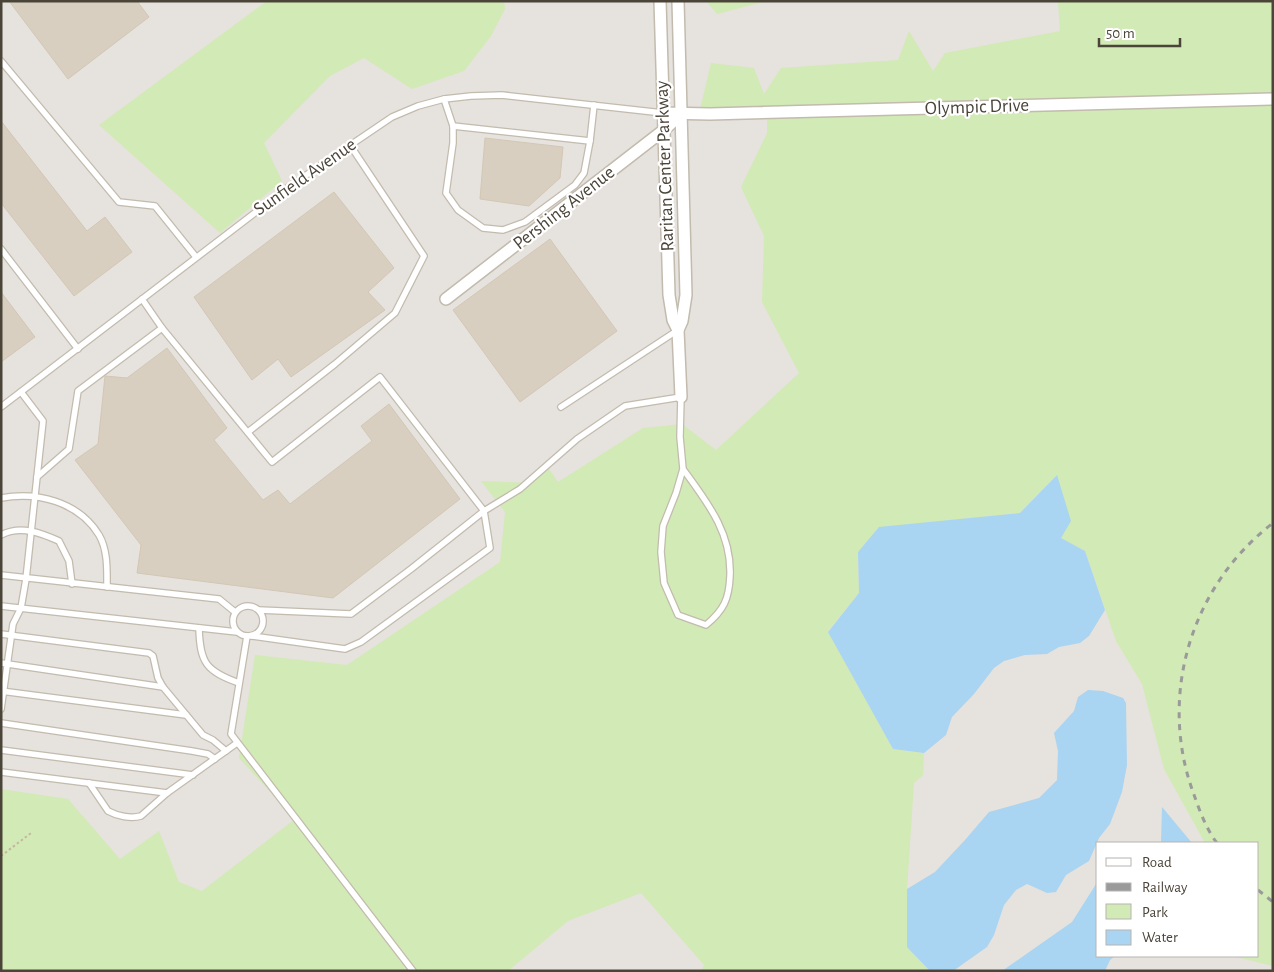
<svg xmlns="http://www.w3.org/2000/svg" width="1274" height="972" font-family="'Alegreya Sans',sans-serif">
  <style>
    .industrial { fill: #e6e2dd; fill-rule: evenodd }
    .green { fill: #d2eab5 }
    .water { fill: #a9d4f2 }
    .building { fill: #d8cfc1; stroke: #d3c7b4 }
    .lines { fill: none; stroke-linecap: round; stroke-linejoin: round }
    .service-casing { stroke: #c2bbae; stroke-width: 8 }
    .minor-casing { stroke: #c2bbae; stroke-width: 14 }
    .path { stroke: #c4b79f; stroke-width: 2; stroke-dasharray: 2.5 2.5; stroke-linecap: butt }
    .service { stroke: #fff; stroke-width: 5.5 }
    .minor { stroke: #fff; stroke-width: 11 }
    .rail { stroke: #9a9a9a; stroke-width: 3; stroke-dasharray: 6 6; stroke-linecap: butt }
    .labels { text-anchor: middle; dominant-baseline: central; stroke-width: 4.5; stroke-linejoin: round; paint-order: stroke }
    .street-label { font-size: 19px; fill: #4b4439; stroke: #fff }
  </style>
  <rect width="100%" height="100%" fill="#f6f3ec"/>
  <path class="industrial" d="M1,1H1273V971H1ZM1098,843H1258V956H1098Z"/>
  <g class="green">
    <path d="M267,1H504L505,9L491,36L464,71L412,89L364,58L330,76L264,143L282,181L220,233L99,125Z"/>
    <path d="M706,1H767L717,14Z"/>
    <path d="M1058,1H1273V966L1232,956H1258V843H1205L1164,769L1142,684L1116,641L1085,551L1061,538L1057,475L1020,513L879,528L858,552L859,593L828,631L893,749L924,753L923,775L914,783L907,889V946L930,971H701L704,965L641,893L568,921L508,971H1V789L68,799L120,859L159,831L179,882L202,891L295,819L239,758L255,655L347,665L500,562L505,512L481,481L530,483L545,463L558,482L643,428L682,424L716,450L799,373L762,302L764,236L741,187L767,133V117L698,118L711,63L754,68L764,94L781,68L898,60L909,31L933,71L945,53L1060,31Z"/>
  </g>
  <g class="water">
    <path d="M1057,475L1071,521L1061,538L1085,551L1105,610L1089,636L1080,643L1059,647L1047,654L1025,655L1004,661L994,668L974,694L952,717L946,735L924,753L893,749L828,632L859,593L858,552L879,527L1020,513Z"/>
    <path d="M1088,690L1103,691L1123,698L1126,703L1127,765L1122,792L1110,824L1099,838L1089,861L1066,875L1056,892L1047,893L1027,884L1016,890L1004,905L994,935L987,947L953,971H930L907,947V889L935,872L965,840L989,812L1039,798L1057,780L1058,751L1054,733L1074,711L1078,697Z"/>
    <path d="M1162,807L1192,843H1161Z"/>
    <path d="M1098,881V956H1115L1110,960L1105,971H1002L1072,922Z"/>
  </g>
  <g class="building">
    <path d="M9,1H137L149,17L68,79Z"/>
    <path d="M1,121L87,231L105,217L132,252L74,296L1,203Z"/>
    <path d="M485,138L563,147L560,178L529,206L480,199Z"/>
    <path d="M334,192L394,268L368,292L385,310L291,377L278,359L252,380L194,297Z"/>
    <path d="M550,239L617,331L520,402L453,310Z"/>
    <path d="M1,292L35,337L1,362Z"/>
    <path d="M167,348L227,428L214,440L263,500L278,490L290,504L372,441L361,426L389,404L460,499L333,598L137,573L141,545L75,460L98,444L105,376L127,378Z"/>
  </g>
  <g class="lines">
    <g class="service-casing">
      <g id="service">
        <path d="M1,61L119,202L155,206L196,257"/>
        <path d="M444,99L453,126V143L446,193L458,210L483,228L503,230L525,222L575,185L584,173L590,141L594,105"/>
        <path d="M453,126L590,141"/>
        <path d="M1,249L78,349"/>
        <path d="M142,299L162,328L272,462L380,377L484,511L411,569L351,614L259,610"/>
        <path d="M1,407L290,186L392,117L418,106L444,99L471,96L502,95L663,113"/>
        <path d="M561,407L678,330"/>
        <path d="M248,432L335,364L395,313L424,256L350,145"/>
        <path d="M37,477L69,449L78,391L162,328"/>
        <path d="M1,498C37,491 79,502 99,535C108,550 107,571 107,587"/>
        <path d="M1,535C21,525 41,533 59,541L69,561L72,584"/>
        <path d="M1,575L219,599L235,612"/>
        <circle cx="248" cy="621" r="15"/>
        <path d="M1,606L237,632"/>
        <path d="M199,628C200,663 206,671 239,683"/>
        <path d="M1,634L149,653L153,656L158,678L163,687L203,735L213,740L226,751"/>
        <path d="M247,636L231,734L413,971"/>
        <path d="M252,636L345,649L361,642L490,548L484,511L520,489L577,439L625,406L681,397L680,437L683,469L676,493L663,526L661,552L664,583L678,615L706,625C724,610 729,599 730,576C732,533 707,502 683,469"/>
        <path d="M1,663L163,687"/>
        <path d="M1,691L186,715"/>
        <path d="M1,709L13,624L21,608L26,579L43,421L21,392"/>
        <path d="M1,723L192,751L208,754L215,759"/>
        <path d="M1,750L193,775"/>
        <path d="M1,772L167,793L237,743"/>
        <path d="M89,783L108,811C117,816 131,819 141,816L167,793"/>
      </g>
    </g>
    <g class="minor-casing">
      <g id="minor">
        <path d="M660,1L669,295L673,320L678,330L681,397"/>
        <path d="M678,1L686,295L682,321L678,330"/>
        <path d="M663,113L710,114L1273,99"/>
        <path d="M446,299L664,130L681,114"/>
      </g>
    </g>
    <path class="path" d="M1,856L31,833"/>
    <use href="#service" class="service"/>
    <use href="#minor" class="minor"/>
    <g class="rail">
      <path d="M1217,843C1206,829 1199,809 1193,792C1158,695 1191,586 1273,523"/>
      <path d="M1258,890L1273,902"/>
    </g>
  </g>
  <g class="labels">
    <g class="street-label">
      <text transform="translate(977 107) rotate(-2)">Olympic Drive</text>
      <text transform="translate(665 166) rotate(-92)">Raritan Center Parkway</text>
      <text transform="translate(305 177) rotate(-35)">Sunfield Avenue</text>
      <text transform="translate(564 208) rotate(-38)">Pershing Avenue</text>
    </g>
  </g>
  <rect width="1274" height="972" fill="none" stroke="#4b4439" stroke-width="5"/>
  <rect x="1096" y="842" width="162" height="115" fill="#ffffff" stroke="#b7b4b0"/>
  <rect x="1106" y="858" width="25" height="8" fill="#ffffff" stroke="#b7b4b0"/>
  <text x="1142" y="867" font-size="15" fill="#4b4439">Road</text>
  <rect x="1106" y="883" width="25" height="8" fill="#9a9a9a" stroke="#b7b4b0"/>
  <text x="1142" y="892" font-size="15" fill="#4b4439">Railway</text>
  <rect x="1106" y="904" width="25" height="15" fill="#d2eab5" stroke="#b7b4b0"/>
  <text x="1142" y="917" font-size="15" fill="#4b4439">Park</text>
  <rect x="1106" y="930" width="25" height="15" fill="#a9d4f2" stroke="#b7b4b0"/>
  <text x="1142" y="942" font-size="15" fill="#4b4439">Water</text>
  <path d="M1099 38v8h81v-8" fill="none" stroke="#4b4439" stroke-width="2.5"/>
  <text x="1106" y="38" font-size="15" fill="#4b4439" stroke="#ffffff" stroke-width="4" paint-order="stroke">50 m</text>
</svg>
